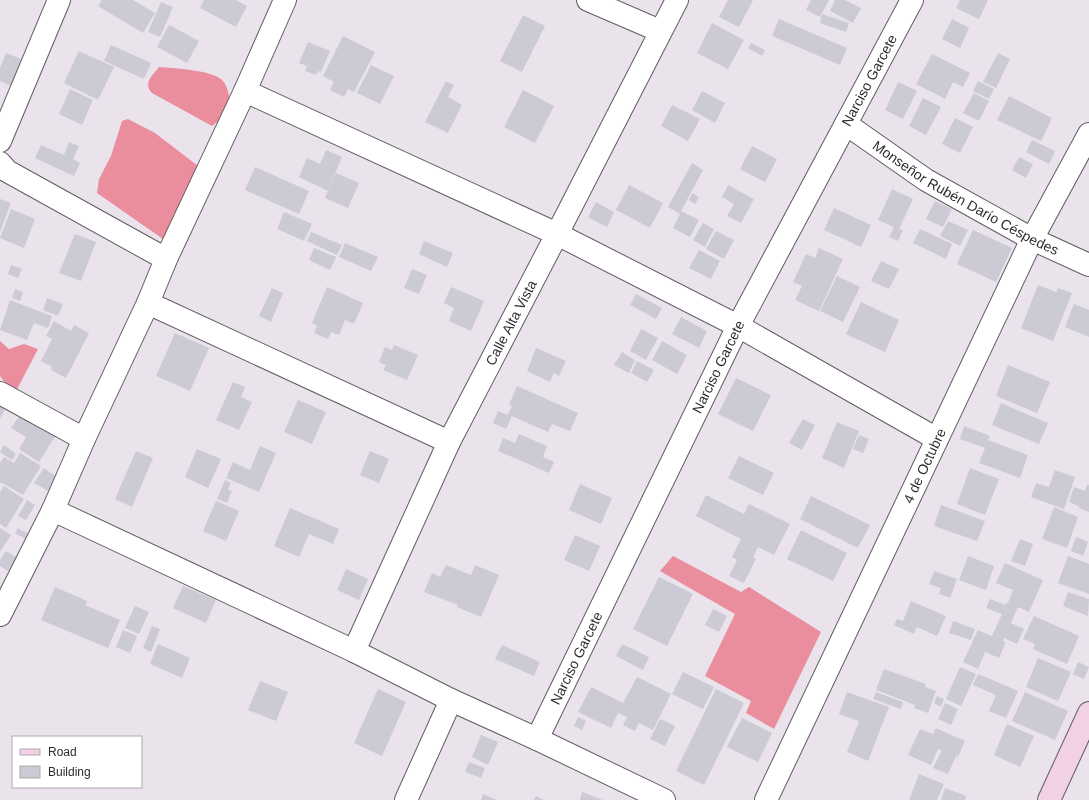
<svg xmlns="http://www.w3.org/2000/svg" width="1089" height="800" font-family="Helvetica,sans-serif">
  <style>
    .forest { fill: #ea8d9c }
    .building { fill: #cbcad5 }
    .lines { fill: none; stroke-linecap: round; stroke-linejoin: round }
    .street-casing { stroke: #615b63; stroke-width: 24 }
    .secondary-casing { stroke: #615b63; stroke-width: 24 }
    .street { stroke: #fff; stroke-width: 22 }
    .secondary { stroke: #f2d1e6; stroke-width: 22 }
    .labels { text-anchor: middle; dominant-baseline: central; stroke-width: 3; stroke-linejoin: round; paint-order: stroke }
    .street-label { font-size: 14px; fill: #2f2c30; stroke: #fff }
  </style>
  <rect width="100%" height="100%" fill="#eae3ec"/>
  <g class="forest">
    <path d="M159,67C173,68 212,70 222,80C226,84 228,90 229,96C231,114 225,116 212,126L152,93C143,83 152,76 159,67Z"/>
    <path d="M128,119L155,133L198,166L167,237L163,239L97,193L99,179L111,156L122,121Z"/>
    <path d="M0,341L9,349L24,344L38,349L14,395L0,376Z"/>
    <path d="M673,556L741,592L749,587L821,632L774,729L746,713L751,701L705,676L735,614L660,571Z"/>
  </g>
  <g class="building">
    <path d="M102,0H133L155,13L143,33L98,6Z"/>
    <path d="M204,0H236L247,6L236,27L200,8Z"/>
    <path d="M728,0H753L739,27L719,17Z"/>
    <path d="M811,0H829L820,17L806,10Z"/>
    <path d="M835,0H845L861,8L853,23L830,11Z"/>
    <path d="M960,0H988L979,19L956,8Z"/>
    <path d="M161,2L173,7L160,37L148,32Z"/>
    <path d="M822,14L849,23L846,32L820,23Z"/>
    <path d="M523,15L545,26L522,72L500,61Z"/>
    <path d="M779,19L847,48L840,65L772,36Z"/>
    <path d="M952,19L969,28L960,48L942,39Z"/>
    <path d="M712,23L744,40L728,69L697,53Z"/>
    <path d="M169,25L199,41L187,63L157,47Z"/>
    <path d="M343,36L375,52L354,92L348,89L344,97L330,90L334,82L323,76Z"/>
    <path d="M308,42L330,51L321,72L318,71L316,75L305,71L307,66L299,63Z"/>
    <path d="M751,43L765,50L762,56L748,48Z"/>
    <path d="M111,45L151,63L144,79L104,61Z"/>
    <path d="M79,51L114,67L98,100L64,83Z"/>
    <path d="M6,53L26,61L15,88L0,81V68Z"/>
    <path d="M998,53L1010,59L996,88L983,82Z"/>
    <path d="M932,54L970,73L963,87L953,82L945,99L916,84Z"/>
    <path d="M371,65L394,76L380,104L357,93Z"/>
    <path d="M446,81L454,85L448,97L462,105L448,133L425,122Z"/>
    <path d="M978,81L994,89L989,99L973,91Z"/>
    <path d="M898,82L917,91L903,119L885,110Z"/>
    <path d="M70,89L93,100L82,125L59,114Z"/>
    <path d="M523,90L554,106L535,143L504,127Z"/>
    <path d="M702,91L725,103L715,123L692,110Z"/>
    <path d="M974,93L989,101L979,121L963,113Z"/>
    <path d="M1009,96L1052,118L1041,141L997,120Z"/>
    <path d="M923,98L941,107L926,135L909,126Z"/>
    <path d="M672,105L700,119L688,141L661,126Z"/>
    <path d="M955,118L973,127L960,153L942,144Z"/>
    <path d="M1032,140L1055,151L1049,164L1026,152Z"/>
    <path d="M69,142L79,146L73,159L80,163L74,176L35,158L41,145L64,155Z"/>
    <path d="M752,146L777,159L765,182L740,169Z"/>
    <path d="M326,150L342,157L328,191L299,177L307,158L320,164Z"/>
    <path d="M1019,157L1033,164L1026,178L1012,170Z"/>
    <path d="M692,163L703,170L681,211L699,220L690,237L673,228L680,214L668,207Z"/>
    <path d="M255,167L309,191L299,214L245,190Z"/>
    <path d="M336,173L359,183L348,208L325,198Z"/>
    <path d="M629,185L663,203L650,228L616,210Z"/>
    <path d="M728,185L754,199L741,223L727,216L734,204L722,197Z"/>
    <path d="M892,189L913,199L899,229L903,230L898,241L889,237L894,227L878,220Z"/>
    <path d="M692,193L699,197L695,204L689,200Z"/>
    <path d="M0,199L11,203L0,232Z"/>
    <path d="M935,201L952,209L943,227L926,219Z"/>
    <path d="M596,202L614,212L607,227L588,217Z"/>
    <path d="M834,208L871,225L861,247L824,230Z"/>
    <path d="M11,209L35,219L24,248L0,238Z"/>
    <path d="M284,212L312,224L304,241L277,229Z"/>
    <path d="M948,221L968,230L960,246L940,236Z"/>
    <path d="M703,223L714,229L705,247L693,240Z"/>
    <path d="M920,229L952,244L946,259L913,243Z"/>
    <path d="M973,230L1012,248L996,282L957,264Z"/>
    <path d="M716,231L734,240L724,259L706,249Z"/>
    <path d="M311,232L342,245L337,255L307,241Z"/>
    <path d="M75,234L96,242L81,281L59,273Z"/>
    <path d="M424,241L453,253L447,267L419,254Z"/>
    <path d="M345,243L378,257L371,271L339,257Z"/>
    <path d="M314,248L336,257L330,270L309,260Z"/>
    <path d="M819,248L843,259L819,311L795,300L802,286L793,282L806,254L815,258Z"/>
    <path d="M699,250L720,261L711,279L689,268Z"/>
    <path d="M881,261L899,269L889,289L871,281Z"/>
    <path d="M11,265L22,269L18,278L8,274Z"/>
    <path d="M412,269L427,275L419,294L404,288Z"/>
    <path d="M837,276L860,287L843,322L820,311Z"/>
    <path d="M1038,285L1056,292L1058,288L1072,293L1053,341L1021,328Z"/>
    <path d="M327,287L363,303L354,324L345,320L339,335L331,332L328,339L314,333L317,326L312,323Z"/>
    <path d="M451,287L484,301L471,331L449,321L454,308L444,303Z"/>
    <path d="M272,288L283,293L271,322L259,316Z"/>
    <path d="M15,289L23,292L20,301L12,298Z"/>
    <path d="M636,294L662,308L656,319L630,305Z"/>
    <path d="M47,298L63,304L58,316L43,310Z"/>
    <path d="M10,300L52,316L48,328L34,323L27,340L0,330Z"/>
    <path d="M861,302L899,320L885,352L846,334Z"/>
    <path d="M1074,304L1089,310V337L1065,327Z"/>
    <path d="M681,317L707,331L699,348L672,334Z"/>
    <path d="M54,321L71,331L74,325L89,333L66,378L51,370L52,367L41,361L52,339L46,336Z"/>
    <path d="M641,329L658,338L646,360L630,351Z"/>
    <path d="M175,333L209,348L190,391L156,376Z"/>
    <path d="M662,341L687,355L677,374L652,360Z"/>
    <path d="M394,345L418,355L407,380L383,370L386,365L379,362L385,347L392,350Z"/>
    <path d="M536,348L566,361L559,376L554,373L550,382L527,371Z"/>
    <path d="M622,352L635,360L629,373L614,365Z"/>
    <path d="M637,361L654,370L647,382L631,373Z"/>
    <path d="M1008,365L1050,382L1037,413L996,396Z"/>
    <path d="M736,378L771,395L753,431L718,414Z"/>
    <path d="M233,382L245,387L241,397L252,402L239,430L216,420Z"/>
    <path d="M517,386L578,413L570,431L552,424L548,432L512,416L506,429L493,423L498,411L508,415L512,406L509,405Z"/>
    <path d="M0,398L8,403L0,419Z"/>
    <path d="M298,400L326,412L312,444L284,432Z"/>
    <path d="M1001,403L1048,423L1039,444L992,425Z"/>
    <path d="M23,411L57,433L39,462L19,449L26,437L11,428Z"/>
    <path d="M803,419L815,425L802,450L789,443Z"/>
    <path d="M837,422L859,431L844,468L822,458Z"/>
    <path d="M964,426L990,436L988,440L1028,455L1020,478L979,463L985,448L960,439Z"/>
    <path d="M519,434L547,446L543,457L554,462L549,473L498,451L503,438L515,443Z"/>
    <path d="M859,435L869,439L863,453L853,449Z"/>
    <path d="M4,445L16,454L12,460L0,452Z"/>
    <path d="M260,446L276,453L259,492L226,478L233,462L250,470Z"/>
    <path d="M197,449L221,459L208,488L185,477Z"/>
    <path d="M136,451L153,458L132,507L115,499Z"/>
    <path d="M370,451L389,459L379,483L360,475Z"/>
    <path d="M20,453L41,466L23,495L4,484L0,483V463L4,457L14,463Z"/>
    <path d="M739,456L774,473L763,495L728,478Z"/>
    <path d="M44,468L57,477L48,491L34,483Z"/>
    <path d="M970,468L999,479L985,515L957,504Z"/>
    <path d="M1055,470L1075,477L1064,509L1031,497L1036,483L1049,487Z"/>
    <path d="M225,480L231,483L228,490L232,491L227,503L217,499Z"/>
    <path d="M580,484L612,498L601,524L569,510Z"/>
    <path d="M1087,485H1089V512L1079,508V506L1069,502L1074,487L1085,491Z"/>
    <path d="M4,486L24,499L6,528L0,524V492Z"/>
    <path d="M706,495L744,514L749,504L790,524L774,555L758,547L753,558L756,559L744,583L729,576L737,560L732,557L741,539L696,516Z"/>
    <path d="M811,496L870,525L858,548L800,519Z"/>
    <path d="M27,500L35,505L26,520L18,516Z"/>
    <path d="M216,501L239,511L226,541L203,531Z"/>
    <path d="M941,505L985,521L977,541L934,526Z"/>
    <path d="M1054,507L1078,517L1067,548L1042,539Z"/>
    <path d="M290,508L339,529L333,544L309,534L299,557L274,546Z"/>
    <path d="M0,528L11,535L0,552Z"/>
    <path d="M18,528L30,535L27,540L15,533Z"/>
    <path d="M801,530L847,553L833,581L787,559Z"/>
    <path d="M575,535L600,546L589,571L564,560Z"/>
    <path d="M1076,537L1088,542L1083,556L1071,551Z"/>
    <path d="M1020,539L1033,544L1025,566L1011,561Z"/>
    <path d="M6,551L17,557L8,571L0,566V560Z"/>
    <path d="M968,556L994,566L986,590L959,580Z"/>
    <path d="M1068,556L1089,564V594L1058,583Z"/>
    <path d="M1005,563L1043,580L1029,612L1018,607L1011,623L1024,629L1017,644L1004,638L1003,641L1006,642L999,658L985,652L978,669L963,662L978,630L992,636L1002,614L986,608L990,599L1005,605L1007,602L1008,603L1013,590L996,583Z"/>
    <path d="M446,565L471,575L475,565L499,575L481,617L457,607L458,605L424,592L432,573L440,577Z"/>
    <path d="M346,569L368,579L359,600L337,590Z"/>
    <path d="M934,571L957,579L950,598L939,594L941,588L929,584Z"/>
    <path d="M659,577L693,594L667,646L633,629Z"/>
    <path d="M183,586L216,600L206,623L173,608Z"/>
    <path d="M55,587L87,601L85,605L120,620L108,648L41,620Z"/>
    <path d="M1068,592L1089,599L1088,616L1063,606Z"/>
    <path d="M911,601L946,616L937,636L917,627L914,634L894,625L897,619L903,621Z"/>
    <path d="M135,606L149,612L139,634L125,628Z"/>
    <path d="M713,609L727,616L719,632L705,625Z"/>
    <path d="M1034,616L1079,636L1067,664L1033,649L1035,644L1023,639Z"/>
    <path d="M953,621L975,629L971,640L949,633Z"/>
    <path d="M152,626L160,629L151,652L143,648Z"/>
    <path d="M123,630L137,636L130,653L116,647Z"/>
    <path d="M158,644L190,658L182,678L150,664Z"/>
    <path d="M622,644L649,657L643,670L616,656Z"/>
    <path d="M502,645L540,662L534,676L495,659Z"/>
    <path d="M1038,658L1071,672L1058,701L1026,687Z"/>
    <path d="M1078,662L1089,667L1084,679L1073,674Z"/>
    <path d="M960,667L976,674L961,706L946,699Z"/>
    <path d="M884,669L926,684L925,687L936,691L928,713L914,708L915,705L876,690Z"/>
    <path d="M683,672L714,687L703,709L672,694Z"/>
    <path d="M978,674L1018,691L1006,718L989,711L996,695L973,685Z"/>
    <path d="M637,677L671,694L653,730L639,723L635,731L623,725L627,717L618,713L611,728L578,712L591,687L623,703Z"/>
    <path d="M260,681L288,692L276,721L248,710Z"/>
    <path d="M378,689L406,702L382,756L354,743Z"/>
    <path d="M716,689L744,703L704,785L676,771Z"/>
    <path d="M847,692L889,707L868,761L847,752L859,721L839,714Z"/>
    <path d="M876,692L903,702L901,709L873,699Z"/>
    <path d="M1025,692L1068,711L1055,740L1012,721Z"/>
    <path d="M937,696L944,699L941,707L934,703Z"/>
    <path d="M945,703L958,709L951,725L938,719Z"/>
    <path d="M578,717L586,721L582,730L574,726Z"/>
    <path d="M742,718L772,733L758,762L727,747Z"/>
    <path d="M660,719L675,726L665,746L650,739Z"/>
    <path d="M1007,724L1034,736L1020,767L994,755Z"/>
    <path d="M936,728L965,741L958,757L956,756L948,774L933,768L942,750L938,749L931,765L908,755L920,729L933,734Z"/>
    <path d="M481,735L498,742L488,765L472,757Z"/>
    <path d="M469,762L485,768L481,778L465,772Z"/>
    <path d="M919,774L944,784L937,800H909Z"/>
    <path d="M945,788L966,796L965,800H941Z"/>
    <path d="M582,792L603,800H580Z"/>
    <path d="M483,794L497,800H481Z"/>
    <path d="M536,796L544,800H534Z"/>
  </g>
  <g class="lines">
    <g class="street-casing">
      <g id="street">
        <path d="M588,0L660,31"/>
        <path d="M245,91L557,234L738,326L937,439"/>
        <path id="s1" d="M846,124L926,180L1032,239L1089,265"/>
        <path d="M0,141L59,0"/>
        <path d="M0,163L7,171L166,259"/>
        <path d="M148,303L449,442"/>
        <path d="M0,393L84,439"/>
        <path d="M53,510L354,651L451,700L537,739L664,800"/>
        <path d="M0,615L53,510L84,439L148,303L166,259L245,91L285,0"/>
        <path id="s2" d="M354,651L449,442L557,234L677,0"/>
        <path id="s3" d="M537,739L738,326L912,0"/>
        <path d="M406,800L451,700"/>
        <path id="s4" d="M766,800L1032,239L1089,134"/>
      </g>
    </g>
    <g class="secondary-casing">
      <path id="secondary" d="M1049,800L1089,713"/>
    </g>
    <use href="#street" class="street"/>
    <use href="#secondary" class="secondary"/>
  </g>
  <g class="labels">
    <g class="street-label">
      <text stroke="none"><textPath href="#s3" startOffset="738">Narciso Garcete</textPath></text>
      <text stroke="none"><textPath href="#s1" startOffset="141">Monseñor Rubén Darío Céspedes</textPath></text>
      <text stroke="none"><textPath href="#s2" startOffset="364">Calle Alta Vista</textPath></text>
      <text stroke="none"><textPath href="#s3" startOffset="414">Narciso Garcete</textPath></text>
      <text stroke="none"><textPath href="#s4" startOffset="370">4 de Octubre</textPath></text>
      <text stroke="none"><textPath href="#s3" startOffset="90">Narciso Garcete</textPath></text>
    </g>
  </g>
  <rect x="12" y="736" width="130" height="52" fill="#ffffff" stroke="#acabac"/>
  <rect x="20" y="749" width="20" height="6" fill="#f2d1e6" stroke="#acabac"/>
  <text x="48" y="756" font-size="12" fill="#2f2c30">Road</text>
  <rect x="20" y="766" width="20" height="12" fill="#cbcad5" stroke="#acabac"/>
  <text x="48" y="776" font-size="12" fill="#2f2c30">Building</text>
</svg>
